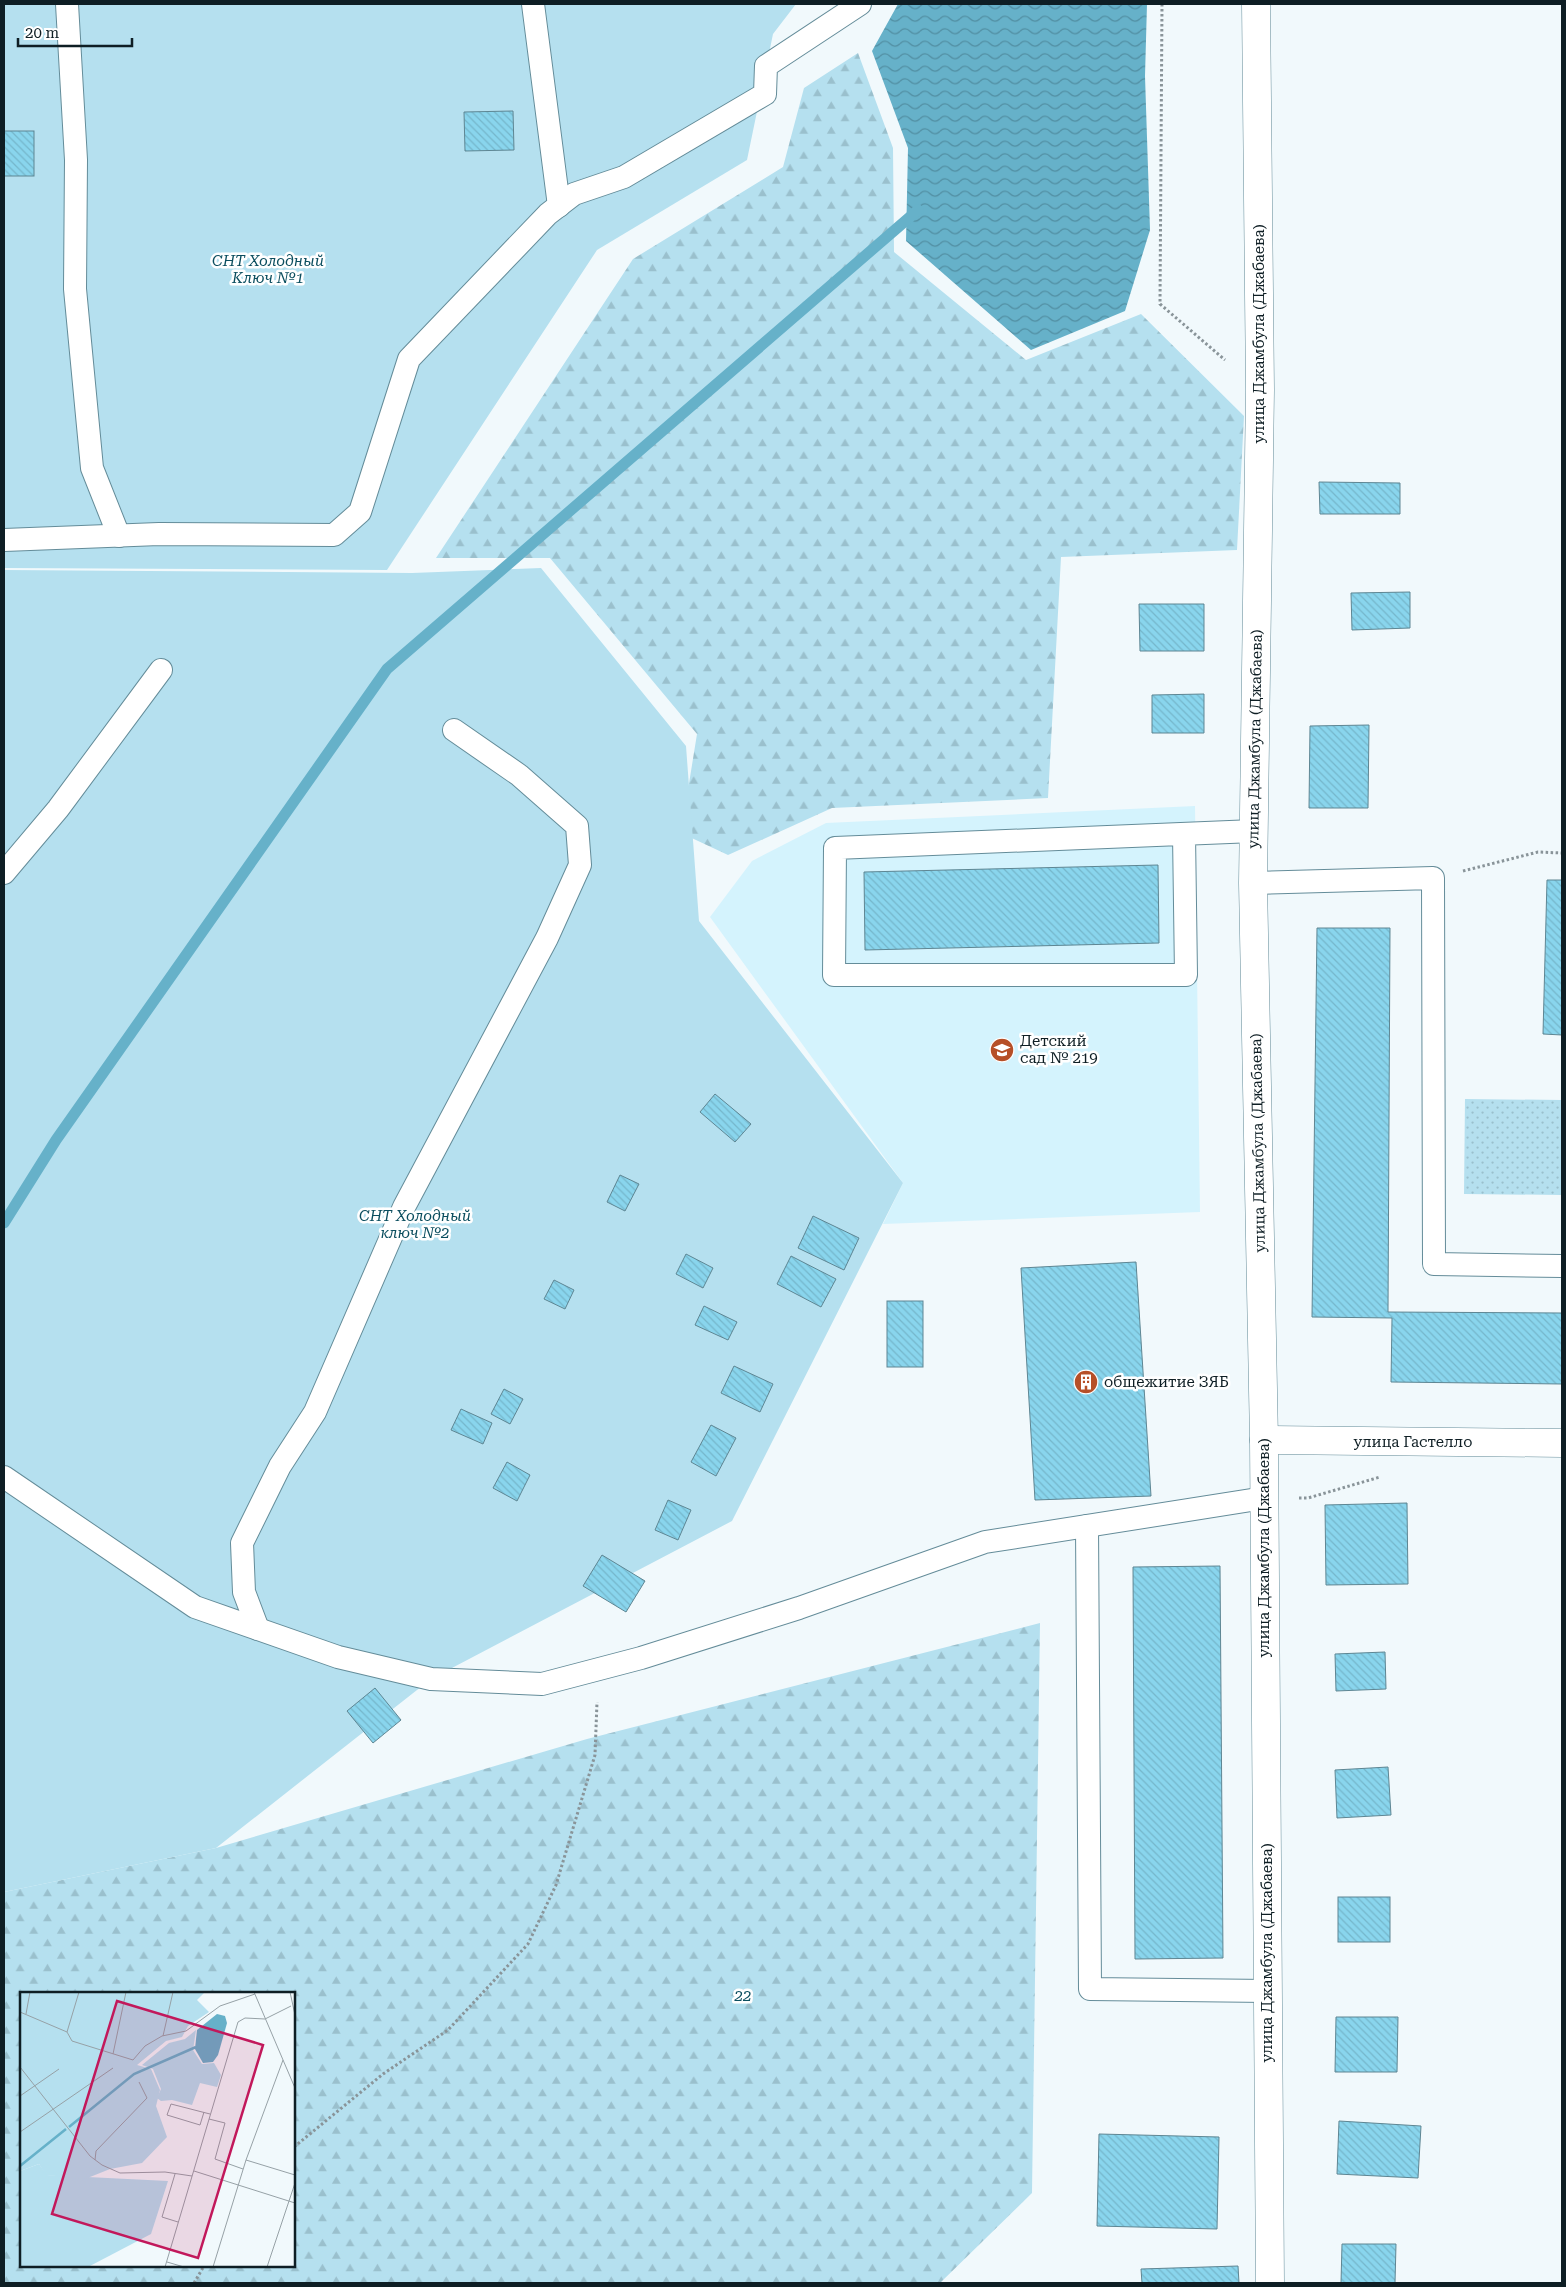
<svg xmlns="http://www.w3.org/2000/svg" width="1566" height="2287" font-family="'Roboto Serif',serif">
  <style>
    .built { fill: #d4f3fd }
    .grass { fill: url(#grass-dots) }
    .forest { fill: url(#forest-firs); fill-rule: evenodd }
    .garden { fill: #b5e0ef }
    .water { fill: url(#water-waves) }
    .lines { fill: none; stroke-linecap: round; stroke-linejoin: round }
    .stream { stroke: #66b1c9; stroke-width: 11 }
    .building { fill: url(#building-back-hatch); stroke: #5e8693 }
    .lane-casing { stroke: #648c99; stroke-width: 24 }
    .street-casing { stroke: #648c99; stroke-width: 29 }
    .path { stroke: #899499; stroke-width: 3; stroke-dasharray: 2.5 2.5; stroke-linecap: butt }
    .lane { stroke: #fff; stroke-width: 22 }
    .street { stroke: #fff; stroke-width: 28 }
    .labels { text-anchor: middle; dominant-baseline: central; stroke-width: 5; stroke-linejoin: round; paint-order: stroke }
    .park-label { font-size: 15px; font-style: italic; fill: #0b4e5f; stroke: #fff }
    .street-label { font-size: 15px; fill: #0e1e24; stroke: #fff }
    .poi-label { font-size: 15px; fill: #0e1e24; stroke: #fff; text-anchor: start }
    .inset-river { fill: none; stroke: #66b1c9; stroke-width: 2.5 }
    .inset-road { fill: none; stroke: #96a1a6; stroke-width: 1 }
    .view { fill: #c2185b; fill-opacity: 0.15; stroke: #c2185b; stroke-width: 2.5 }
    .inset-edge { fill: none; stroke: #0e1e24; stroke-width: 2.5 }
  </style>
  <defs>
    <pattern id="grass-dots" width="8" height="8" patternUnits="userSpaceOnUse" patternTransform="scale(1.25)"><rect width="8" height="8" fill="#b5e0ef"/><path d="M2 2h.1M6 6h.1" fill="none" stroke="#9ac0cd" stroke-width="1.8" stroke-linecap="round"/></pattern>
    <pattern id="forest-firs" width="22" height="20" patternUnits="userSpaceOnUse" patternTransform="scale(1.25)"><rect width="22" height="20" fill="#b5e0ef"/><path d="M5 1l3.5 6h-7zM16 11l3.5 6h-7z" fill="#9ac0cd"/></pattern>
    <pattern id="water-waves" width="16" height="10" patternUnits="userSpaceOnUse" patternTransform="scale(1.25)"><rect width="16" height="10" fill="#66b1c9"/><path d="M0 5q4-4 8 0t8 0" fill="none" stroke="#528fa3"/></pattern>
    <pattern id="building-back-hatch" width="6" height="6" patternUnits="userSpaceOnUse" patternTransform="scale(1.25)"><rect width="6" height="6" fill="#89d5ed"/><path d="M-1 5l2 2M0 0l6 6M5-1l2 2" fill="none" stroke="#75b6cb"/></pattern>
  </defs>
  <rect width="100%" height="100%" fill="#f1f9fc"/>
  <path class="built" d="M1195,806L1200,1212L883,1224L903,1183L710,917L752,861L826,823Z"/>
  <path class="grass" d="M1465,1099L1562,1100V1195L1464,1194Z"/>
  <g class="forest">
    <path d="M858,53L893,148L894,252L1026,360L1141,314L1244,416L1237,550L1061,557L1048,798L832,808L728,855L681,833L697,734L550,558H436L633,259L783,167L804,88Z"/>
    <path d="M1040,1623L1032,2193L940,2283H4V1892L216,1848L587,1739ZM21,1993H294V2266H21Z"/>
  </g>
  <g class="garden">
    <path d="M4,4H796L773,34L747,160L597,250L387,570L4,568Z"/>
    <path d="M541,568L686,746L699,921L903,1183L732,1521L431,1679L216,1848L4,1892V570L412,573Z"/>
  </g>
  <path class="water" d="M898,4H1147L1145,76L1150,230L1125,311L1031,350L906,241L908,148L872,51Z"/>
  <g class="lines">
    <path class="stream" d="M4,1223L56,1140L387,669L918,210"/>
  </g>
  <g class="building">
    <path d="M513,111L514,150L465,151L464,112Z"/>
    <rect x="4" y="131" width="30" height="45"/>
    <path d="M1319,482L1400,483V514H1320Z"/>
    <path d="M1410,592V628L1352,630L1351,593Z"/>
    <path d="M1139,604H1204V651H1140Z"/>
    <path d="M1204,694V733H1152V695Z"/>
    <path d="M1369,725L1368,808H1309L1310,726Z"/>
    <path d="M1158,865L1159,943L865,950L864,872Z"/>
    <path d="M1547,880H1562V1035L1543,1034Z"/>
    <path d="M1317,928H1390L1388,1312L1562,1313V1384L1391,1382L1392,1318L1312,1317Z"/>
    <path d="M715,1094L751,1124L735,1142L700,1112Z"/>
    <path d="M620,1175L639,1184L625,1211L607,1202Z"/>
    <path d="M813,1216L859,1238L844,1270L798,1248Z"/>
    <path d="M686,1254L713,1268L703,1288L676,1274Z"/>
    <path d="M791,1256L836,1279L821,1307L777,1284Z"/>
    <path d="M1136,1262L1151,1496L1035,1500L1021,1268Z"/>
    <path d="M554,1280L574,1290L565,1309L544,1299Z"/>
    <rect x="887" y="1301" width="36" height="66"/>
    <path d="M704,1306L737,1322L728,1340L695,1325Z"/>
    <path d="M734,1366L773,1384L760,1412L721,1393Z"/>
    <path d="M504,1389L523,1399L510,1424L491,1414Z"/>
    <path d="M461,1409L492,1423L483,1444L451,1430Z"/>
    <path d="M711,1425L736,1438L716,1476L691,1462Z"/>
    <path d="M507,1462L530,1475L517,1501L493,1488Z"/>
    <path d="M668,1500L691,1510L678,1540L655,1530Z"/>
    <path d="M1407,1503L1408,1584L1326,1585L1325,1505Z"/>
    <path d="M602,1555L645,1581L626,1612L583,1586Z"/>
    <path d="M1220,1566L1223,1958L1135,1959L1133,1567Z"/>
    <path d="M1385,1652L1386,1689L1336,1691L1335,1654Z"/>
    <path d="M375,1688L401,1720L373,1743L347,1711Z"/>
    <path d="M1388,1767L1391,1815L1337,1818L1335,1770Z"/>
    <rect x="1338" y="1897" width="52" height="45"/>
    <path d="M1336,2017H1398L1397,2072H1335Z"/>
    <path d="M1339,2121L1421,2126L1418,2178L1337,2174Z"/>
    <path d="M1099,2134L1219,2137L1217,2229L1097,2226Z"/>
    <path d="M1342,2244H1396L1395,2283H1341Z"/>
    <path d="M1238,2266L1239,2283H1142L1141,2269Z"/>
  </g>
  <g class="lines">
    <g class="lane-casing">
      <g id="lane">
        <path d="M67,4L76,160L75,289L92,468L119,536"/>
        <path d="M533,4L559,206"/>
        <path d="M4,540L159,534L334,535L360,512L409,359L548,214L574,194L624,177L765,94L766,66L860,4"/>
        <path d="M1184,834L1186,975H834L835,848L1254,831"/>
        <path d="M4,873L58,809L161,670"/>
        <path d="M1253,883L1433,878L1434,1264L1562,1266"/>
        <path d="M4,1477L195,1607L338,1657L431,1679L542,1684L641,1658L799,1608L985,1542L1264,1498"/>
        <path d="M1087,1526L1090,1989L1268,1991"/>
        <path d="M258,1629L244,1592L242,1543L280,1466L315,1412L404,1207L547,938L580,865L577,826L519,775L454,730"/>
      </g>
    </g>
    <g class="street-casing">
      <g id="street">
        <path d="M1256,4L1260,390L1253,883L1264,1440L1270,2283"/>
        <path d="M1264,1440L1562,1443"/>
      </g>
    </g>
    <g class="path">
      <path d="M1162,4L1160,304L1225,360"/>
      <path d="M1463,871L1538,852L1562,853"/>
      <path d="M1299,1498H1308L1380,1477"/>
      <path d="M294,2147L383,2074L448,2030L528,1944L556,1885L595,1755L597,1702"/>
      <path d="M194,2283L204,2266"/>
    </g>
    <use href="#lane" class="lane"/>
    <use href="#street" class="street"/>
  </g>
  <defs>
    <g id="school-disc" transform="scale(1.25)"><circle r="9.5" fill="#b64f27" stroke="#fff"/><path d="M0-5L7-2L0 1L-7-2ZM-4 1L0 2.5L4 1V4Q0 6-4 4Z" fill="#fff"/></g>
    <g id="building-disc" transform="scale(1.25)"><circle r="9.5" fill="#b64f27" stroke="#fff"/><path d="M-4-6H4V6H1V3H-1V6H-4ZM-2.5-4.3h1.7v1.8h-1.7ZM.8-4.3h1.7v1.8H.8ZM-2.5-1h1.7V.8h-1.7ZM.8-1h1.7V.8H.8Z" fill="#fff"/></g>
  </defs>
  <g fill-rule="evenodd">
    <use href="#school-disc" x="1002" y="1050"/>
    <use href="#building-disc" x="1086" y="1382"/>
  </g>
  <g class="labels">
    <g class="park-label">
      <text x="268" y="261">СНТ Холодный<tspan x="268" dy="17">Ключ №1</tspan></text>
      <text x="415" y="1216">СНТ Холодный<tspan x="415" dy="17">ключ №2</tspan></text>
      <text x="743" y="1996">22</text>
    </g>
    <g class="street-label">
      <text transform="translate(1259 334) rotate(-90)">улица Джамбула (Джабаева)</text>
      <text transform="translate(1255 739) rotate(-89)">улица Джамбула (Джабаева)</text>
      <text transform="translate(1258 1143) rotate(-91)">улица Джамбула (Джабаева)</text>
      <text x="1413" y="1442">улица Гастелло</text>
      <text transform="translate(1264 1548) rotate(-90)">улица Джамбула (Джабаева)</text>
      <text transform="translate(1267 1953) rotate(-90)">улица Джамбула (Джабаева)</text>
    </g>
    <g class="poi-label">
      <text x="1020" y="1041">Детский<tspan x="1020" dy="17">сад № 219</tspan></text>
      <text x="1104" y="1382">общежитие ЗЯБ</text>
    </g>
  </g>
  <g transform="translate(20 1992)">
    <rect width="275" height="275" fill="#f1f9fc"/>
    <path d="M176,38L173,58L182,72L194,71L201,83L197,95L180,91L172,113L152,108L141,109L137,106L141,97L133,77L122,73L149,51L165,47ZM19,172L27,183L148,189L131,242L68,275H0V179Z" fill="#b5e0ef"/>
    <path d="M0,0H185L177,8L189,20L168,34L162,45L146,49L117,73L131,77L140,98L136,114L147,145L122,171L90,177L65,187L26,183L19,172L0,179Z" fill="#b5e0ef"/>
    <path d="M197,22L205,24L207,31L198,63L193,70L183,71L175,57L177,38Z" fill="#66b1c9"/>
    <path class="inset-river" d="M49,135L114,82L176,55M0,174L46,137"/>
    <path class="inset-road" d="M234,0L275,96M270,0L275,23M0,20L47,40L52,49L113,68L125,54L142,44L166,39L200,14L235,2M6,22L10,0M47,40L59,0M143,44L153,0M93,62L106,0M0,75L70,164L82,173L100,181L145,180L172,184M0,104L39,77M184,120L180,133L147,123L151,112L190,122M189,127L205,131L195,167L223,177M0,140L93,76M75,168L76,159L127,106L119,90M226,168L275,183M174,179L275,211M155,182L142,225L158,230M147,270L164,275M145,275L218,30L225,26L245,27L271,14M193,275L226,168L263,68M247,275L275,191"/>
    <path class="view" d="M97,9L243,53L178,266L32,222Z"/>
    <rect width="275" height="275" class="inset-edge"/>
  </g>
  <rect width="1566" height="2287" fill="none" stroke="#0e1e24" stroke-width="10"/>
  <path d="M18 38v8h114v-8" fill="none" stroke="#0e1e24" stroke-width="2.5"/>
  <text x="25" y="38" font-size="15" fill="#0e1e24" stroke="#ffffff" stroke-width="4" paint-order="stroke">20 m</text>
</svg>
